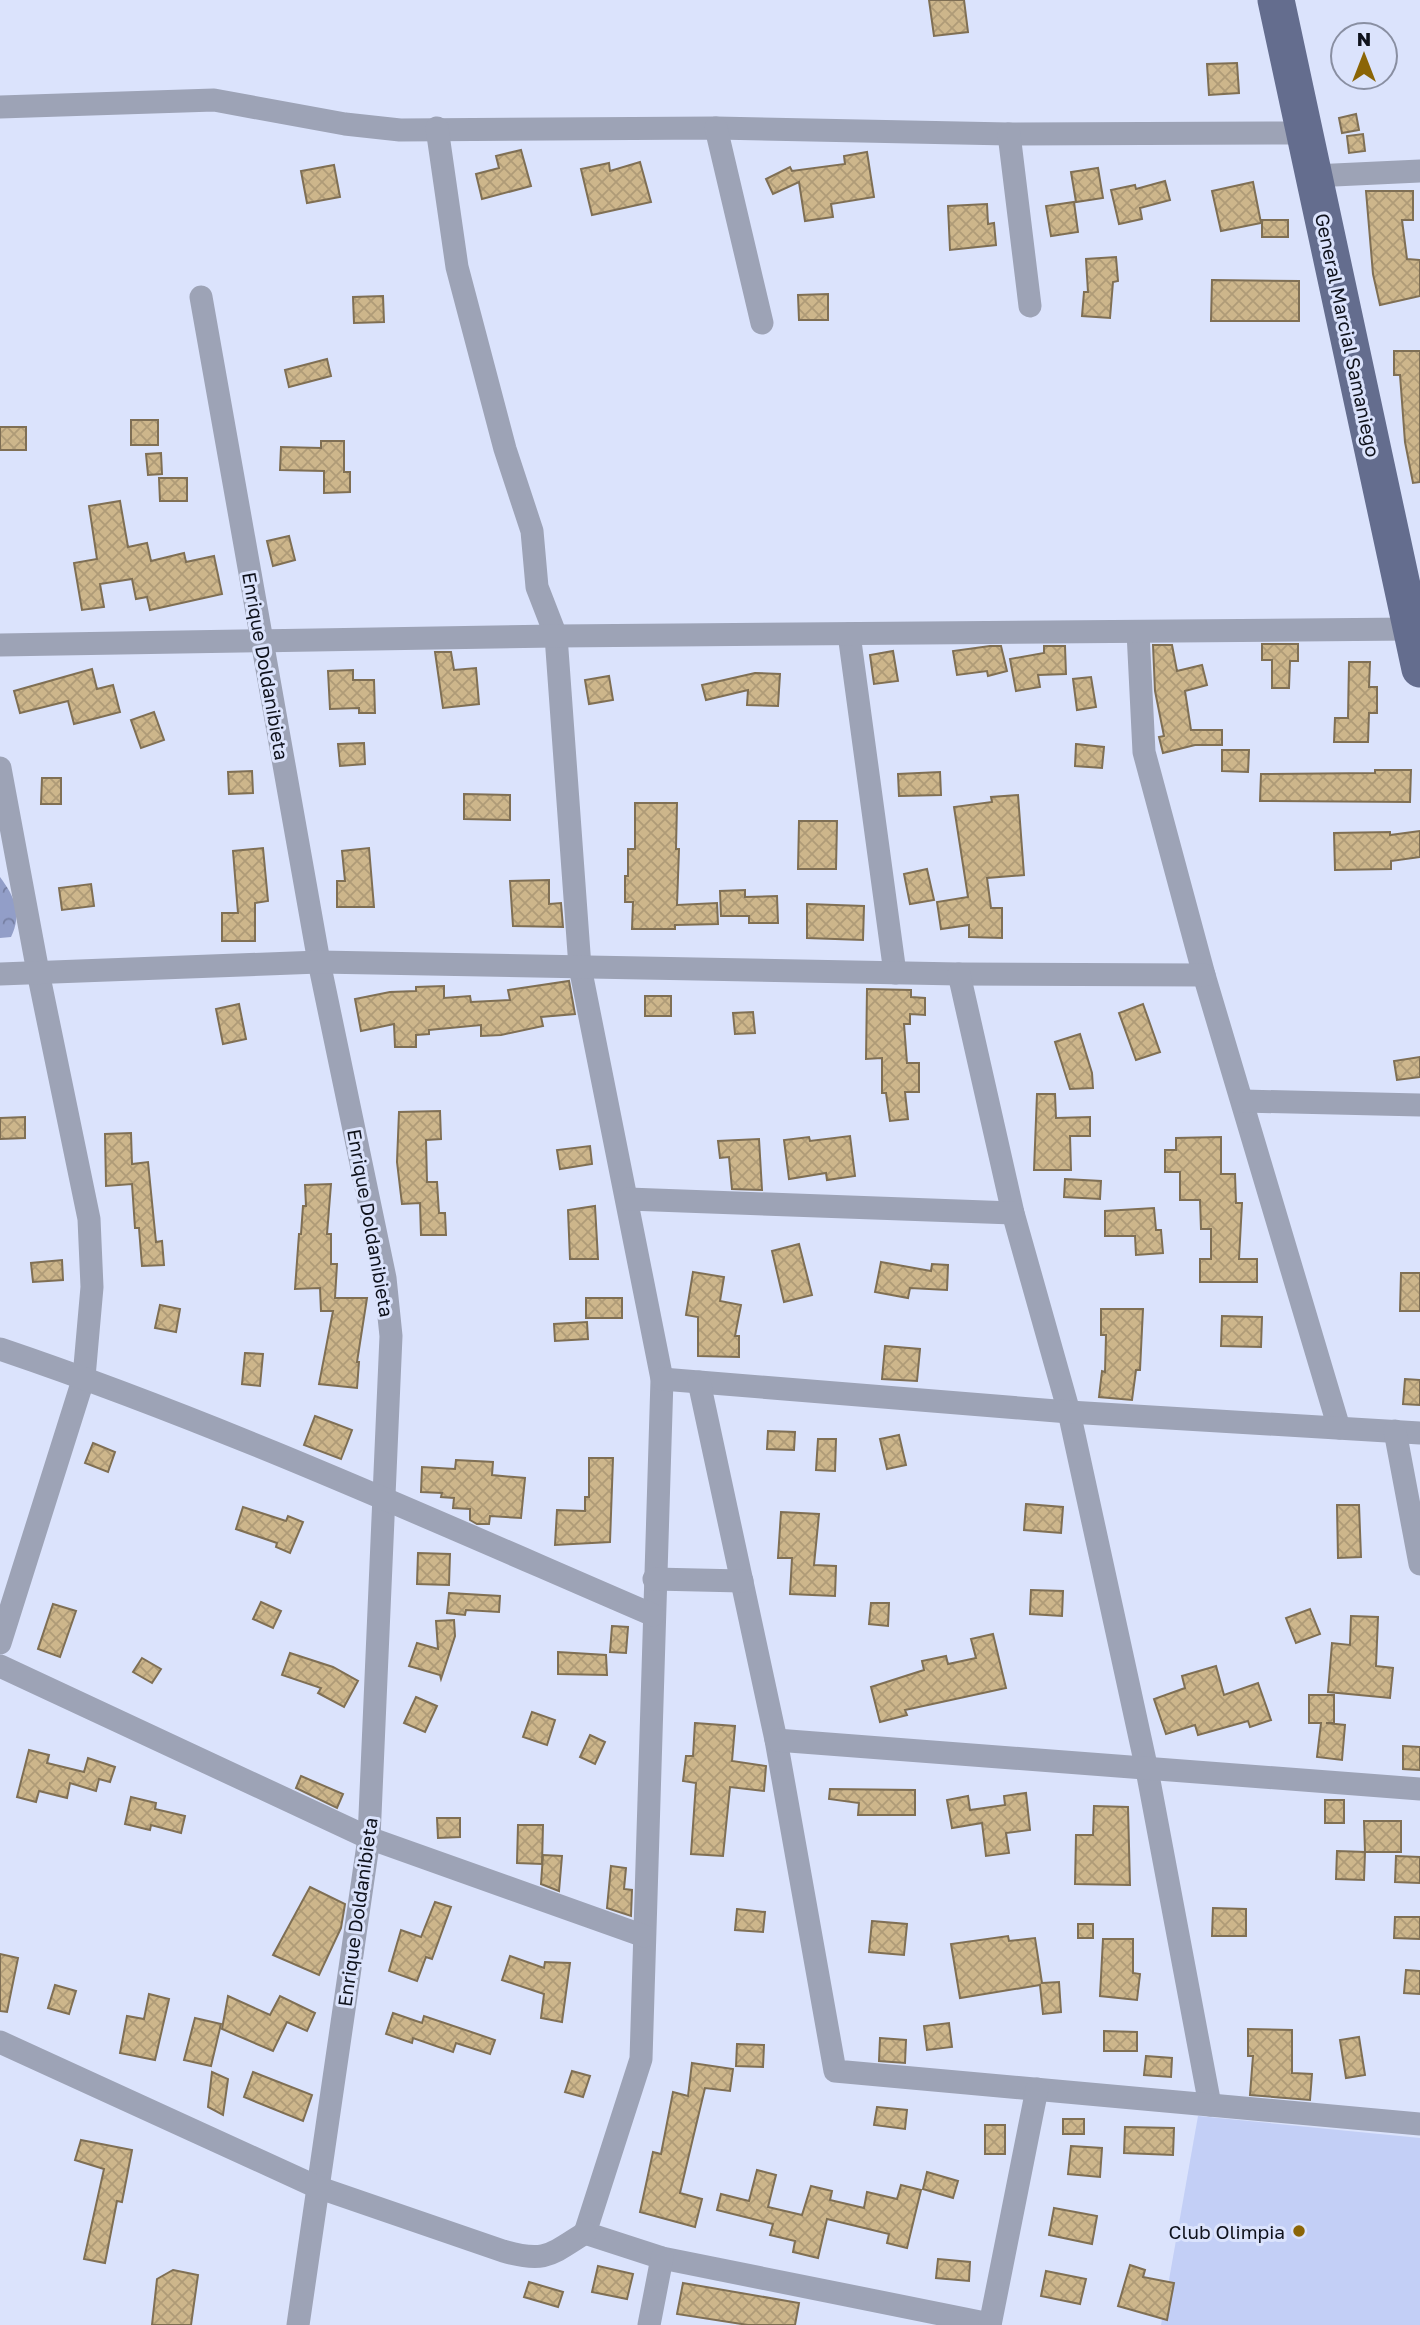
<svg xmlns="http://www.w3.org/2000/svg" width="1420" height="2325" font-family="'Golos Text',sans-serif">
  <style>
    .forest { fill: url(#forest-crowns) }
    .pitch { fill: #c3cff6 }
    .building { fill: url(#building-cross-hatch); stroke: #7f6f54; stroke-width: 2 }
    .lines { fill: none; stroke-linecap: round; stroke-linejoin: round }
    .street { stroke: #9da3b6; stroke-width: 23 }
    .primary { stroke: #646d8e; stroke-width: 37 }
    .poi-dot { fill: #8b6506; stroke: #dbe3fc; stroke-width: 2.5 }
    .labels { text-anchor: middle; dominant-baseline: central; stroke-width: 6; stroke-linejoin: round; paint-order: stroke }
    .street-label { font-size: 19px; fill: #0f121c; stroke: #dbe3fc }
    .poi-label { font-size: 19px; fill: #0f121c; stroke: #dbe3fc; text-anchor: end }
  </style>
  <defs>
    <pattern id="forest-crowns" width="20" height="18" patternUnits="userSpaceOnUse" patternTransform="scale(1.75)"><rect width="20" height="18" fill="#929ec8"/><path d="M2 6a3 3 0 1 1 6 0M12 15a3 3 0 1 1 6 0" fill="none" stroke="#767fa2"/></pattern>
    <pattern id="building-cross-hatch" width="8" height="8" patternUnits="userSpaceOnUse" patternTransform="scale(1.75)"><rect width="8" height="8" fill="#cdb68b"/><path d="M0 0l8 8M0 8l8-8" fill="none" stroke="#af9b77"/></pattern>
  </defs>
  <rect width="100%" height="100%" fill="#dbe3fc"/>
  <path class="forest" d="M0,877C15,897 22,914 11,937L0,938Z"/>
  <path class="pitch" d="M1198,2116L1420,2138V2325H1161Z"/>
  <g class="building">
    <path d="M929,0H964L968,32L934,36Z"/>
    <path d="M1237,63L1239,93L1209,95L1207,64Z"/>
    <path d="M1356,114L1359,130L1342,133L1339,118Z"/>
    <path d="M1363,134L1365,151L1349,153L1347,136Z"/>
    <path d="M521,150L531,186L482,199L476,174L499,168L496,156Z"/>
    <path d="M867,152L874,197L831,204L833,217L805,221L799,182L773,194L766,179L790,167L792,171L845,164L844,156Z"/>
    <path d="M640,162L651,202L592,215L581,169L609,163L610,171Z"/>
    <path d="M334,165L340,197L307,203L301,171Z"/>
    <path d="M1098,168L1103,198L1076,202L1071,172Z"/>
    <path d="M1165,181L1170,200L1140,208L1142,219L1119,224L1111,190L1135,185L1136,189Z"/>
    <path d="M1253,182L1261,223L1221,231L1212,191Z"/>
    <path d="M1366,191H1413V220H1402L1407,259L1420,260V296L1380,305L1373,274Z"/>
    <path d="M1074,202L1078,232L1051,236L1046,206Z"/>
    <path d="M987,204L988,224L994,223L996,245L950,250L948,206Z"/>
    <rect x="1262" y="220" width="26" height="17"/>
    <path d="M1116,257L1118,281L1113,282L1110,318L1082,316L1084,292H1088L1086,259Z"/>
    <path d="M1212,280L1299,281V321H1211Z"/>
    <path d="M828,294V320H799L798,295Z"/>
    <path d="M383,296L384,322L354,323L353,297Z"/>
    <path d="M1394,351H1420V482L1413,483L1405,442L1400,375H1394Z"/>
    <path d="M327,359L331,376L289,387L285,370Z"/>
    <rect x="131" y="420" width="27" height="25"/>
    <rect x="0" y="427" width="26" height="23"/>
    <path d="M321,441H344V472H350V492L324,493V471L280,470L281,447L321,448Z"/>
    <path d="M161,453L162,474L148,475L146,454Z"/>
    <path d="M159,478H187V501H160Z"/>
    <path d="M120,501L128,547L147,543L151,561L184,553L186,562L214,556L222,594L150,610L147,597L136,599L132,579L100,584L104,607L82,610L74,563L97,559L89,506Z"/>
    <path d="M289,536L295,560L273,566L267,541Z"/>
    <path d="M1262,644H1298V661H1290L1289,688H1272V660H1262Z"/>
    <path d="M1153,645H1172L1177,671L1202,665L1207,685L1185,691L1191,730H1222V745H1195L1163,753L1159,737L1164,736L1155,691Z"/>
    <path d="M990,646H1001L1007,671L988,676L987,671L957,675L953,651Z"/>
    <path d="M1044,646H1065L1066,674L1038,675L1040,687L1016,691L1010,659L1044,653Z"/>
    <path d="M893,651L898,681L874,684L870,655Z"/>
    <path d="M435,652H451L454,670L476,668L479,704L443,708Z"/>
    <path d="M1349,662H1370L1369,687H1377V713H1369L1368,742H1334L1335,718H1348Z"/>
    <path d="M92,669L97,689L113,685L120,712L74,724L68,701L20,713L14,691Z"/>
    <path d="M353,670V680H374L375,713H359V708L330,709L328,671Z"/>
    <path d="M755,673L780,674L778,706L747,705L748,690L706,700L702,685Z"/>
    <path d="M609,676L613,700L589,704L585,680Z"/>
    <path d="M1091,677L1096,707L1077,710L1073,679Z"/>
    <path d="M154,712L164,740L141,748L131,720Z"/>
    <path d="M364,743L365,764L340,766L338,744Z"/>
    <path d="M1076,744L1104,747L1102,768L1075,766Z"/>
    <path d="M1222,750H1249L1248,772L1222,771Z"/>
    <path d="M1375,770H1411L1410,802L1260,801L1261,774L1375,773Z"/>
    <path d="M252,771L253,793L229,794L228,772Z"/>
    <path d="M940,772L941,795L899,796L898,774Z"/>
    <path d="M42,778H61V804H41Z"/>
    <path d="M464,794L510,795V820L464,819Z"/>
    <path d="M1018,795L1024,875L987,878L991,908H1002V938L969,937V925L941,929L937,902L968,897L954,807L992,802L991,797Z"/>
    <path d="M635,803H677L676,849H679L677,905L717,903L718,924L675,925V929H632L633,902H625V876H628V849H635Z"/>
    <path d="M799,821H837L836,869H798Z"/>
    <path d="M1420,831V857L1391,861V869L1335,870L1334,833L1390,832V835Z"/>
    <path d="M263,848L268,901L255,903V941H222V913H238L233,851Z"/>
    <path d="M369,848L374,907H337V881H345L342,851Z"/>
    <path d="M927,869L934,900L910,904L904,874Z"/>
    <path d="M549,880V904L561,903L563,927L513,926L510,881Z"/>
    <path d="M91,884L94,906L62,910L59,888Z"/>
    <path d="M745,890V897L777,896L778,923H749V916H721L720,891Z"/>
    <path d="M807,904L864,906L863,940L807,938Z"/>
    <path d="M569,981L575,1014L541,1017L543,1026L501,1035L481,1036V1025L429,1030V1034L416,1035V1047H395L394,1024L361,1031L355,999L390,992L416,991V987L444,986V998L470,996L471,1002L510,1000L508,990Z"/>
    <path d="M867,989L911,990V997L925,998V1015L910,1014V1024H904L907,1063H919V1092H905L908,1119L890,1121L886,1093H882V1058L866,1059Z"/>
    <rect x="645" y="996" width="26" height="20"/>
    <path d="M239,1004L246,1039L223,1044L216,1009Z"/>
    <path d="M1143,1004L1160,1052L1136,1060L1119,1013Z"/>
    <path d="M753,1012L755,1033L735,1034L733,1013Z"/>
    <path d="M1080,1034L1092,1073L1093,1088L1070,1089L1055,1042Z"/>
    <path d="M1420,1057V1077L1397,1080L1394,1061Z"/>
    <path d="M1037,1094H1055L1056,1118L1090,1117V1136H1070L1071,1170H1034Z"/>
    <path d="M440,1111L441,1139L426,1140L427,1182H437L439,1213H445L446,1235H421L420,1203L402,1204L397,1162L399,1112Z"/>
    <path d="M25,1117V1138L0,1139V1118Z"/>
    <path d="M131,1133L132,1164L148,1162L156,1242L162,1241L164,1265L142,1266L139,1228H135L132,1184L106,1186L105,1134Z"/>
    <path d="M850,1136L855,1176L827,1180L826,1173L789,1179L784,1140L809,1137L810,1141Z"/>
    <path d="M1221,1137V1174H1235L1236,1203H1242L1239,1259H1257V1282H1200V1259H1211V1229H1201L1200,1200H1180V1172H1165V1150H1176V1138Z"/>
    <path d="M759,1139L762,1190L732,1189L729,1157L720,1158L718,1141Z"/>
    <path d="M590,1146L592,1164L560,1169L557,1150Z"/>
    <path d="M1065,1179L1101,1181L1100,1199L1064,1197Z"/>
    <path d="M331,1184L327,1234H331V1264H337L335,1298H367L357,1362H359L357,1388L319,1384L333,1311H321L320,1288L295,1289L299,1234H301L303,1206H306L305,1185Z"/>
    <path d="M595,1206L598,1259H570L568,1210Z"/>
    <path d="M1154,1208L1156,1230H1161L1163,1253L1136,1255L1135,1236H1105V1211Z"/>
    <path d="M799,1244L812,1295L784,1302L772,1251Z"/>
    <path d="M62,1260L63,1280L33,1282L31,1263Z"/>
    <path d="M881,1262L931,1271L932,1264L948,1265L947,1290L910,1288L908,1298L875,1292Z"/>
    <path d="M693,1272L724,1277L720,1301L741,1305L735,1336H739V1357L698,1356V1317L686,1315Z"/>
    <path d="M1401,1273H1420V1311H1400Z"/>
    <rect x="586" y="1298" width="36" height="20"/>
    <path d="M160,1305L180,1309L176,1332L155,1328Z"/>
    <path d="M1101,1309H1143L1140,1370H1136L1132,1400L1099,1397L1102,1371L1105,1372L1106,1335H1101Z"/>
    <path d="M1222,1316L1262,1317L1261,1347L1221,1346Z"/>
    <path d="M587,1322L588,1339L555,1341L554,1324Z"/>
    <path d="M885,1346L920,1349L917,1381L882,1379Z"/>
    <path d="M245,1353L263,1354L260,1386L242,1384Z"/>
    <path d="M1405,1379L1420,1380V1405L1403,1404Z"/>
    <path d="M315,1416L352,1430L341,1459L304,1445Z"/>
    <path d="M768,1431L795,1432L794,1450L767,1449Z"/>
    <path d="M899,1435L906,1465L887,1469L880,1439Z"/>
    <path d="M818,1439H836L835,1471L816,1470Z"/>
    <path d="M93,1443L115,1452L108,1472L85,1463Z"/>
    <path d="M589,1458H613L610,1542L555,1545L557,1510L585,1511V1497H589Z"/>
    <path d="M456,1460L493,1462L492,1475L525,1478L521,1518L490,1516L489,1524H477L470,1520V1509L453,1508L454,1498L441,1497L442,1493L421,1492L422,1467L455,1469Z"/>
    <path d="M1026,1504L1063,1507L1061,1533L1024,1530Z"/>
    <path d="M1337,1505H1359L1361,1557L1338,1558Z"/>
    <path d="M243,1507L286,1521L288,1516L303,1522L290,1553L276,1547L277,1543L236,1529Z"/>
    <path d="M781,1512L819,1514L814,1565L836,1566L835,1596L790,1594L792,1558H778Z"/>
    <path d="M418,1553L450,1554L449,1585L417,1584Z"/>
    <path d="M1031,1590L1063,1591L1062,1616L1030,1614Z"/>
    <path d="M449,1593L500,1596L499,1612L466,1610L465,1615L447,1613Z"/>
    <path d="M261,1602L281,1611L273,1628L253,1619Z"/>
    <path d="M871,1603H889L888,1626L869,1624Z"/>
    <path d="M53,1604L76,1611L60,1657L38,1649Z"/>
    <path d="M1310,1609L1320,1634L1296,1643L1286,1618Z"/>
    <path d="M1351,1616L1378,1617L1376,1666L1393,1668L1390,1698L1328,1692L1332,1643L1350,1645Z"/>
    <path d="M454,1620L455,1636L441,1679L440,1675L409,1666L417,1643L438,1649L436,1621Z"/>
    <path d="M612,1626L628,1627L626,1653L610,1652Z"/>
    <path d="M993,1634L1006,1688L905,1710L907,1715L880,1722L871,1687L924,1670L922,1661L946,1656L948,1664L976,1658L971,1639Z"/>
    <path d="M558,1652L606,1655L607,1675L558,1674Z"/>
    <path d="M290,1653L333,1667L358,1681L344,1707L318,1693L321,1688L282,1675Z"/>
    <path d="M142,1658L161,1669L152,1683L133,1672Z"/>
    <path d="M1216,1666L1224,1695L1258,1683L1271,1720L1250,1727L1248,1721L1198,1735L1195,1725L1166,1734L1154,1699L1185,1688L1182,1676Z"/>
    <path d="M1309,1695H1334V1723H1326L1345,1725L1342,1760L1317,1757L1321,1723H1309Z"/>
    <path d="M416,1697L437,1706L425,1732L404,1723Z"/>
    <path d="M532,1712L555,1720L547,1745L523,1737Z"/>
    <path d="M695,1723L735,1726L732,1761L766,1766L764,1791L730,1787L723,1856L691,1854L696,1783L683,1781L686,1756H693Z"/>
    <path d="M590,1735L605,1742L595,1764L580,1757Z"/>
    <path d="M1403,1746L1420,1747V1770L1403,1769Z"/>
    <path d="M29,1750L49,1755L47,1763L84,1772L88,1758L115,1767L110,1782L99,1779L96,1791L70,1783L67,1798L39,1791L36,1802L17,1797Z"/>
    <path d="M301,1776L343,1794L337,1808L296,1788Z"/>
    <path d="M830,1789L915,1790V1815H858L859,1803L829,1799Z"/>
    <path d="M1026,1793L1030,1830L1006,1833L1009,1853L986,1856L982,1823L952,1828L947,1800L968,1796L970,1810L1005,1805L1004,1796Z"/>
    <path d="M131,1797L156,1803L155,1809L185,1816L181,1833L151,1825L150,1830L125,1824Z"/>
    <rect x="1325" y="1800" width="19" height="23"/>
    <path d="M1094,1806L1128,1807L1130,1885L1075,1884L1076,1835H1093Z"/>
    <path d="M437,1818H460V1837L438,1838Z"/>
    <path d="M1364,1821H1401V1852H1365Z"/>
    <path d="M518,1825H543L542,1864L517,1863Z"/>
    <path d="M1337,1851L1365,1852L1364,1880L1336,1879Z"/>
    <path d="M543,1855L562,1856L559,1891L541,1884Z"/>
    <path d="M1396,1856L1420,1857V1883L1395,1882Z"/>
    <path d="M611,1866L626,1868L624,1889L632,1890L631,1916L607,1908Z"/>
    <path d="M310,1887L345,1904L341,1928L319,1975L273,1955Z"/>
    <path d="M435,1902L451,1907L432,1959L426,1957L417,1981L389,1971L401,1930L421,1937Z"/>
    <path d="M1213,1908L1246,1909V1936H1212Z"/>
    <path d="M737,1909L765,1912L763,1932L735,1930Z"/>
    <path d="M1395,1917H1420V1939L1394,1938Z"/>
    <path d="M872,1921L907,1924L904,1955L869,1952Z"/>
    <rect x="1078" y="1924" width="15" height="14"/>
    <path d="M1008,1936L1009,1941L1035,1938L1042,1983L1059,1982L1061,2012L1043,2014L1040,1985L960,1998L951,1944Z"/>
    <path d="M1103,1939H1133V1973L1140,1974L1137,2000L1100,1996Z"/>
    <path d="M0,1954L18,1958L7,2012L0,2011Z"/>
    <path d="M510,1956L544,1968L545,1962L570,1963L562,2022L541,2018L544,1994L502,1980Z"/>
    <path d="M1406,1970L1420,1971V1994L1404,1993Z"/>
    <path d="M55,1985L76,1991L69,2014L48,2008Z"/>
    <path d="M149,1994L169,1999L155,2060L120,2053L127,2016L144,2019Z"/>
    <path d="M228,1996L270,2015L280,1996L315,2013L307,2031L287,2022L273,2051L222,2029Z"/>
    <path d="M393,2013L422,2023L424,2016L495,2040L490,2054L456,2043L453,2052L413,2038L412,2043L386,2034Z"/>
    <path d="M195,2018L221,2024L211,2066L184,2060Z"/>
    <path d="M949,2023L952,2047L927,2050L924,2026Z"/>
    <path d="M1248,2029L1292,2030V2073L1312,2074L1310,2100L1250,2095L1253,2056H1248Z"/>
    <path d="M1104,2031L1137,2032V2051H1104Z"/>
    <path d="M1359,2037L1365,2075L1346,2078L1340,2040Z"/>
    <path d="M880,2038L906,2040L905,2063L879,2061Z"/>
    <path d="M737,2044L764,2045L763,2067L736,2066Z"/>
    <path d="M1146,2056L1172,2058L1171,2077L1144,2075Z"/>
    <path d="M692,2063L733,2069L730,2091L705,2088L693,2138L680,2193L702,2199L695,2227L640,2212L653,2152L661,2154L673,2092L688,2096Z"/>
    <path d="M572,2071L590,2076L583,2097L565,2092Z"/>
    <path d="M212,2072L228,2079L223,2115L208,2107Z"/>
    <path d="M253,2072L312,2095L303,2121L244,2097Z"/>
    <path d="M877,2107L907,2110L905,2129L874,2125Z"/>
    <rect x="1063" y="2119" width="21" height="15"/>
    <rect x="985" y="2125" width="20" height="29"/>
    <path d="M1125,2127L1174,2128L1173,2155L1124,2153Z"/>
    <path d="M81,2140L132,2150L122,2202L117,2201L105,2263L84,2259L104,2169L75,2160Z"/>
    <path d="M1071,2146L1102,2148L1100,2177L1068,2174Z"/>
    <path d="M757,2170L776,2175L768,2207L802,2215L811,2186L832,2191L830,2200L864,2208L867,2192L897,2199L901,2185L921,2190L907,2248L887,2243L889,2234L827,2219L818,2258L793,2252L795,2241L770,2235L773,2224L717,2210L721,2194L749,2201Z"/>
    <path d="M927,2172L958,2181L953,2198L923,2189Z"/>
    <path d="M1054,2208L1097,2216L1092,2244L1049,2235Z"/>
    <path d="M938,2259L970,2262L969,2281L936,2278Z"/>
    <path d="M1130,2265L1145,2270L1143,2277L1174,2283L1167,2320L1118,2306Z"/>
    <path d="M598,2266L633,2274L627,2299L592,2292Z"/>
    <path d="M173,2270L198,2275L191,2325H152L157,2279Z"/>
    <path d="M1046,2271L1086,2279L1080,2304L1041,2296Z"/>
    <path d="M529,2282L563,2292L558,2307L524,2297Z"/>
    <path d="M683,2283L799,2303L795,2325H748L677,2314Z"/>
  </g>
  <g class="lines">
    <g class="street">
      <path d="M0,107L214,100L345,124L400,130L716,128L1009,134L1305,133"/>
      <path d="M437,128L457,267L505,449L532,531L537,587L556,636L580,967L662,1379L641,2059L585,2233L662,2258L990,2324"/>
      <path d="M716,128L762,323"/>
      <path d="M1009,134L1030,306"/>
      <path d="M1313,176L1420,171"/>
      <path d="M201,297L319,962L385,1278L391,1336L369,1838L298,2325"/>
      <path d="M1138,632L1144,752L1204,975L1339,1428"/>
      <path d="M849,634L895,973"/>
      <path d="M0,645L556,636L1412,629"/>
      <path d="M0,768L38,972L89,1219L92,1287L84,1377L0,1643"/>
      <path d="M0,974L319,962L959,974L1204,975"/>
      <path d="M959,974L1013,1213L1069,1412L1147,1770L1210,2105"/>
      <path d="M1243,1101L1420,1105"/>
      <path d="M628,1199L1013,1213"/>
      <path d="M0,1349C222,1424 437,1522 653,1615"/>
      <path d="M662,1379L1069,1412L1420,1433"/>
      <path d="M699,1382L776,1740L835,2071L1420,2124"/>
      <path d="M1395,1431L1420,1564"/>
      <path d="M654,1579L742,1581"/>
      <path d="M0,1666L369,1838L644,1936"/>
      <path d="M776,1740L1420,1789"/>
      <path d="M0,2042L317,2187L503,2251C545,2263 550,2255 585,2233"/>
      <path d="M649,2325L662,2258"/>
      <path d="M990,2325L1037,2089"/>
    </g>
    <path class="primary" d="M1276,0L1420,669"/>
  </g>
  <circle class="poi-dot" cx="1299" cy="2231" r="7"/>
  <g class="labels">
    <g class="street-label">
      <text transform="translate(1348 335) rotate(78)">General Marcial Samaniego</text>
      <text transform="translate(266 666) rotate(80)">Enrique Doldanibieta</text>
      <text transform="translate(371 1223) rotate(80)">Enrique Doldanibieta</text>
      <text transform="translate(357 1912) rotate(-82)">Enrique Doldanibieta</text>
    </g>
    <g class="poi-label">
      <text x="1285" y="2231">Club Olimpia</text>
    </g>
  </g>
  <g transform="translate(1364 56)"><circle r="33" fill="#dbe3fc" stroke="#898fa2" stroke-width="2"/>
  <path d="M0-5L12 26L0 18L-12 26Z" fill="#8b6506"/>
  <text y="-10" font-size="19" font-weight="bold" text-anchor="middle" fill="#0f121c">N</text>
  </g>
</svg>
